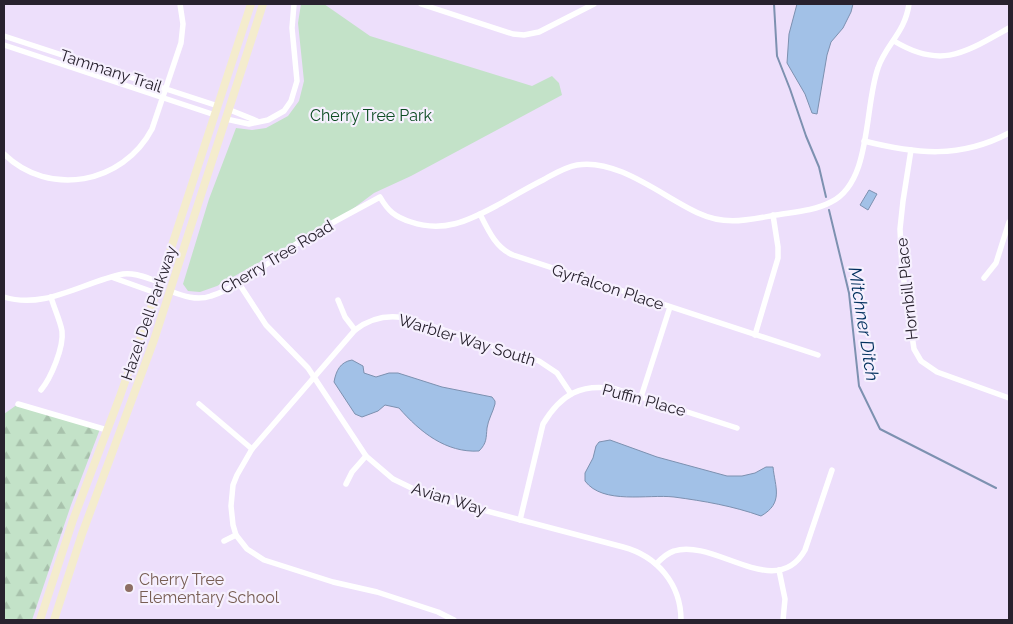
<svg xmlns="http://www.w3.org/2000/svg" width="1013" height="624" font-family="Raleway,sans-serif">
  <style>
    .green { fill: #c3e2c8 }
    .forest { fill: url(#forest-firs) }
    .water { fill: #a2c1e7; stroke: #7d91b0 }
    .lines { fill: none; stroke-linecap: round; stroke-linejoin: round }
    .stream { stroke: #7d91b0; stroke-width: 2 }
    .street { stroke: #fff; stroke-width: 5.5 }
    .secondary { stroke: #f4eccd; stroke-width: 8 }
    .education-dot { fill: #8d6e63; stroke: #f6f0fe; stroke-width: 2 }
    .labels { text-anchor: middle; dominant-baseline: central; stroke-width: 4.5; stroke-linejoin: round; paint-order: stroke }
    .street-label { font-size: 16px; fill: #28222e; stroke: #f6f0fe }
    .park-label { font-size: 16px; fill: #0c4c22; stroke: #f6f0fe }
    .education-label { font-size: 16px; fill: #785e54; stroke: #f6f0fe; text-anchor: start }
    .water-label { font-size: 18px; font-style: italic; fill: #01305e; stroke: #f6f0fe }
  </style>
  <defs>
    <pattern id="forest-firs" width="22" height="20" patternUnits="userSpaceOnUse" patternTransform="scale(1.25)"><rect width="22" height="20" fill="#c3e2c8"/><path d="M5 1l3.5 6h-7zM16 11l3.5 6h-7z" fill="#a8c2ac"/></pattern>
  </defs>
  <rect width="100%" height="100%" fill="#eddffb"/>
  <path class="green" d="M301,4H324L370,36L532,86L552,76L559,83L562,95L411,176L374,193L350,211L217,286L200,292L188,291L183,284L209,199L236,128L252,130L266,128L288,116L299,101L304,81L298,23Z"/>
  <path class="forest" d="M18,404L100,429L71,505L32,620H4V414Z"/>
  <g class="water">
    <path d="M797,4H853L851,12L843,28L831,42L827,55L817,114L812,113L805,94L787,63L789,34Z"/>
    <path d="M869,190L877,194L868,210L860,205Z"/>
    <path d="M352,360L363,366L364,373L376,377L389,373H398L442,387L492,397L495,401V404C493,412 488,420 487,428C486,438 487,443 479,451C446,453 420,432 399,408L385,405L378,411L362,417L355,414L334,382C336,371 340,362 352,360Z"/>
    <path d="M610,440L657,457L727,476H742L755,473L766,467H773C775,487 784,503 761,516C733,506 704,501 674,497C648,494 603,505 585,481V473L593,458L596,446L599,442Z"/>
  </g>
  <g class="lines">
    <g class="stream">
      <path d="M774,4L777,56L790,89L806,136L819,167L826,197"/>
      <path d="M829,210L849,293L859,386L880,429L996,488"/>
    </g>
    <g class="street">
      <path d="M421,4L513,34L524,35L539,32L594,4"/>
      <path d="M4,36L218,106"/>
      <path d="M894,41C942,70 966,52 1009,28"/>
      <path d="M4,45L215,115"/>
      <path d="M230,110L257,121"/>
      <path d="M226,119L249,124L268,120L284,111L291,101L297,81L292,28L294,4"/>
      <path d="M864,141C916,154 960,159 1009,133"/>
      <path d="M911,150L903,201L900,229L902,268L914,349L921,361L937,372L1009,398"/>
      <path d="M4,154C49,198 123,184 152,129L181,43L183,24L180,4"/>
      <path d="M480,214C488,230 496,248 513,255L818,355"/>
      <path d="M114,278L156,293"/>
      <path d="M984,278L996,263L1009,222"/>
      <path d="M238,282L266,325L308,368L366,456L393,479L426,495L623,547C657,556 681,584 681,620"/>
      <path d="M170,291C183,296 197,301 211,296C237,288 269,262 293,246C321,228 351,213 380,197C388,211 395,217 411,222C443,233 468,221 496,206C512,197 527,188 543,180C554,174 565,167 577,165C618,158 663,197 698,213C726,226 747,220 776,215C794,212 814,211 831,202C872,182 864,107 878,68C886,44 905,33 909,4"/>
      <path d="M4,297C45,310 83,282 123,274C135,272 149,279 160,282"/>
      <path d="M338,300L345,317L355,330"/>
      <path d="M755,335L778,258V247L773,215"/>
      <path d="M41,390C51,378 64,347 62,331C60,320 54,308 51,297"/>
      <path d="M641,397L670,307"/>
      <path d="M18,404L107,430"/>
      <path d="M199,404L252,449"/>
      <path d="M346,484L352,472L366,456"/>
      <path d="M520,520L543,424C561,394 581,383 616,389L737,428"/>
      <path d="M224,541L236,535"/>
      <path d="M656,564C661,559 667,553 674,551C715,538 776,602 805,550L832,470"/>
      <path d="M779,570L785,599L783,620"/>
      <path d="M454,620L438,612L377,592L333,582L264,560L247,549L236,535L233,525L231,506L233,485L237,475L252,449L355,330C372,317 390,314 410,319L539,361L557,373L571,394"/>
    </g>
    <g class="secondary">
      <path d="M40,620L73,520L119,399L160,282L251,4"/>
      <path d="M54,620L82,534L154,340L263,4"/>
    </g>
  </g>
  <circle class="education-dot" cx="129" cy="588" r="5"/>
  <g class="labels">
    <g class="street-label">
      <text transform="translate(111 71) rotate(18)">Tammany Trail</text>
      <text transform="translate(277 257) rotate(-31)">Cherry Tree Road</text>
      <text transform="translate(608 287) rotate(18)">Gyrfalcon Place</text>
      <text transform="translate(907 289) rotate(-96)">Hornbill Place</text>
      <text transform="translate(149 313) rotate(-71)">Hazel Dell Parkway</text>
      <text transform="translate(467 340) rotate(17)">Warbler Way South</text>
      <text transform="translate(644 400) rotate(15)">Puffin Place</text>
      <text transform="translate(449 499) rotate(17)">Avian Way</text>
    </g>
    <g class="park-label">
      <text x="371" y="115">Cherry Tree Park</text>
    </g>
    <g class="education-label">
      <text x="139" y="579">Cherry Tree<tspan x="139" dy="18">Elementary School</tspan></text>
    </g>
    <g class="water-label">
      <text transform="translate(864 324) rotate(81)">Mitchner Ditch</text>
    </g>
  </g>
  <rect width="1013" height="624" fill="none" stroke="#28222e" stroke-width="10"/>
</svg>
